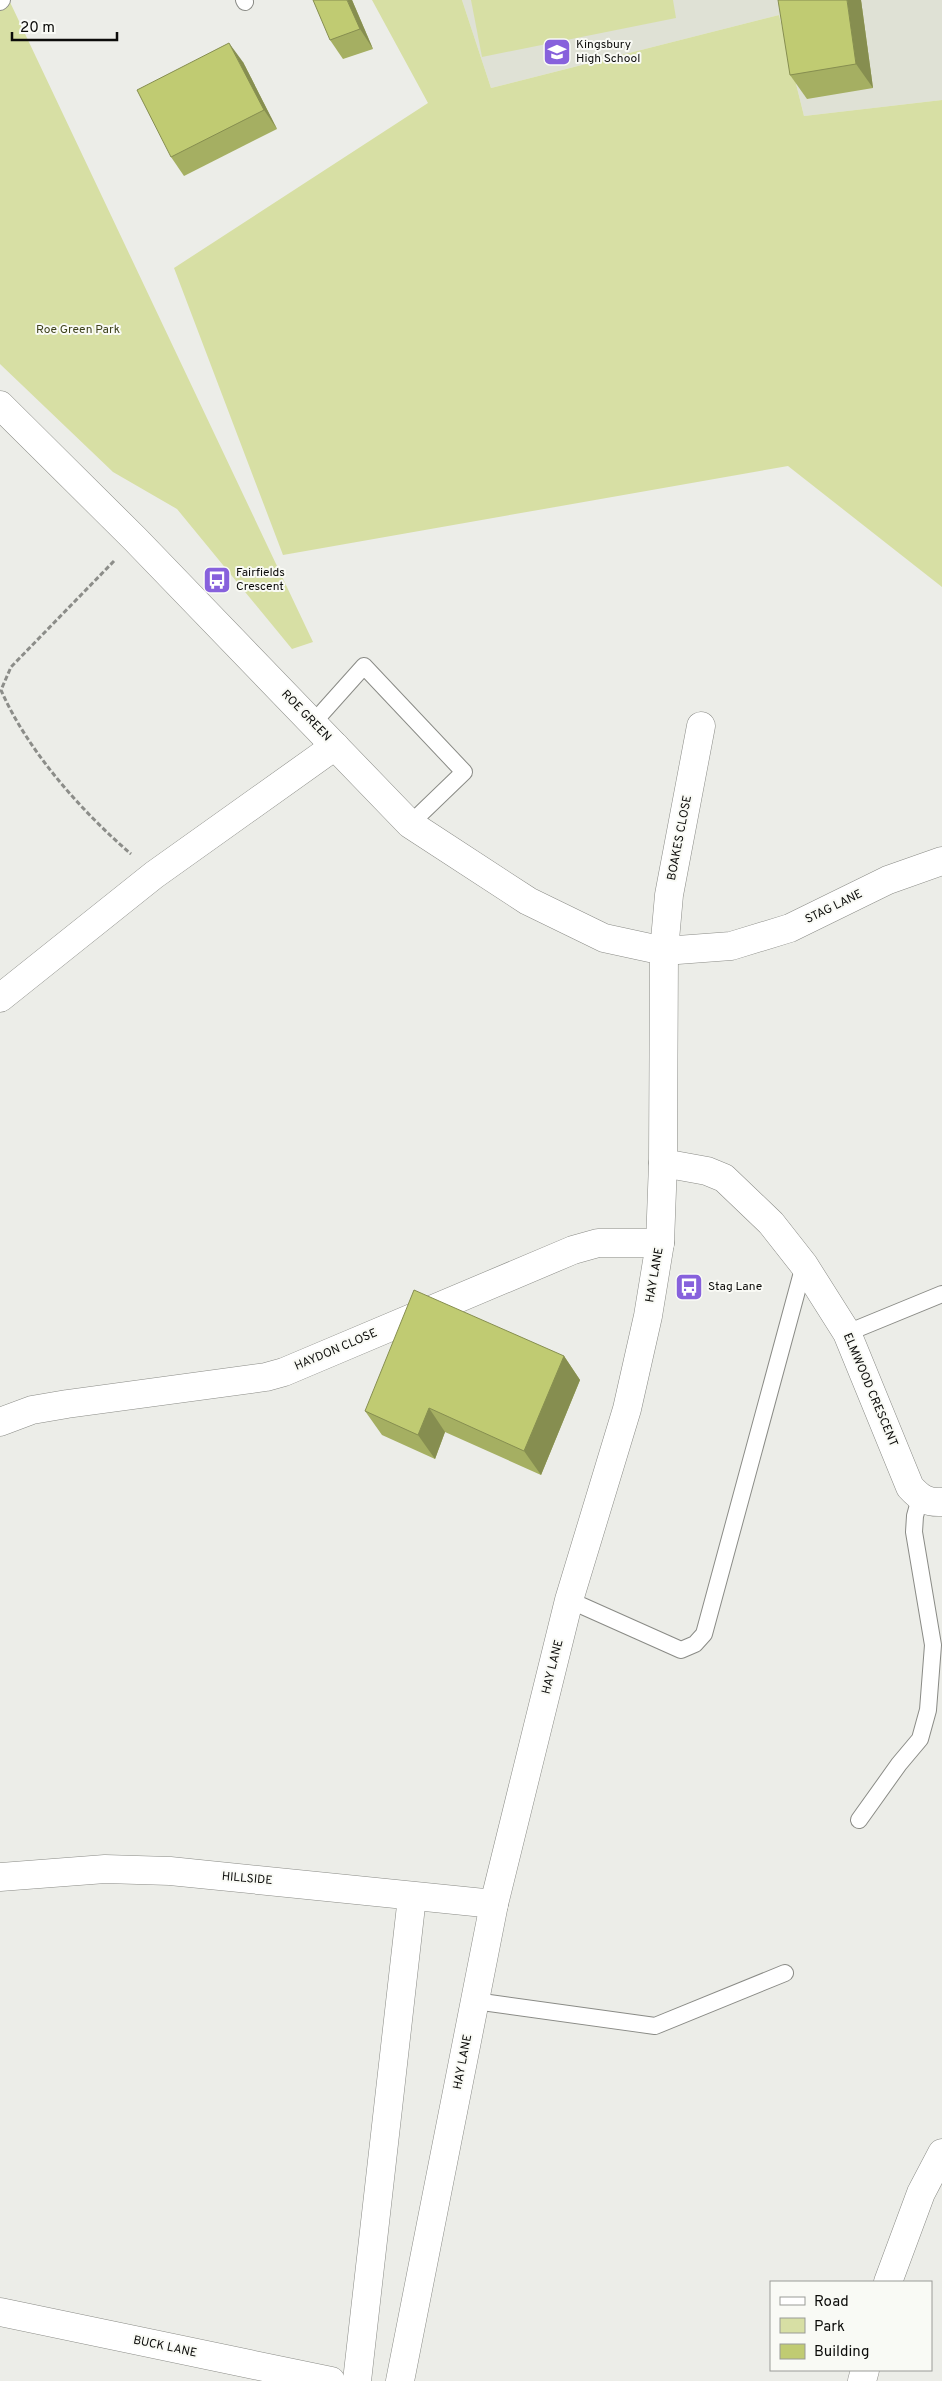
<svg xmlns="http://www.w3.org/2000/svg" width="942" height="2381" font-family="Overpass,sans-serif">
  <style>
    .built { fill: #dfe1d5 }
    .green { fill: #d7dfa4 }
    .lines { fill: none; stroke-linecap: round; stroke-linejoin: round }
    .service-casing { stroke: #8a8b86; stroke-width: 18 }
    .minor-casing { stroke: #8a8b86; stroke-width: 29 }
    .tertiary-casing { stroke: #8a8b86; stroke-width: 29 }
    .path { stroke: #8c8d89; stroke-width: 3; stroke-dasharray: 5 2.5; stroke-linecap: butt }
    .service { stroke: #fff; stroke-width: 16 }
    .minor { stroke: #fff; stroke-width: 28 }
    .tertiary { stroke: #fff; stroke-width: 28 }
    .wall { fill: #a5af62 }
    .shaded-wall { fill: #868e50 }
    .building { fill: #c0cb72; stroke: #868e50 }
    .labels { text-anchor: middle; dominant-baseline: central; stroke-width: 4; stroke-linejoin: round; paint-order: stroke }
    .poi-label { font-size: 12px; fill: #0c0c0a; stroke: #f9faf5; text-anchor: start }
    .park-label { font-size: 12px; fill: #3e421c; stroke: #f9faf5 }
    .street-label { font-size: 12px; fill: #0c0c0a; stroke: #f9faf5 }
  </style>
  <rect width="100%" height="100%" fill="#ecede8"/>
  <path class="built" d="M462,0H942V100L804,116L779,15L491,88Z"/>
  <g class="green">
    <path d="M0,0H9L313,642L292,649L177,509L113,472L0,364Z"/>
    <path d="M372,0H462L491,88L779,15L804,116L942,100V587L788,466L283,555L174,268L428,103Z"/>
    <path d="M471,0H673L676,18L482,57Z"/>
  </g>
  <g class="lines">
    <g class="service-casing">
      <g id="service">
        <path d="M244,0L245,2"/>
        <path d="M0,2L2,0"/>
        <path d="M313,723L364,666L464,772L410,824"/>
        <path d="M847,1333L942,1294"/>
        <path d="M569,1600L681,1650L695,1644L704,1634L804,1265"/>
        <path d="M859,1820L899,1764L920,1739L928,1710L933,1645L914,1532L915,1516L920,1498"/>
        <path d="M475,2001L655,2026L785,1973"/>
      </g>
    </g>
    <g class="minor-casing">
      <g id="minor">
        <path d="M664,951L669,895L701,726"/>
        <path d="M0,998L154,875L335,746"/>
        <path d="M663,1163L707,1171L724,1178L771,1223L804,1265L847,1333L910,1487C920,1498 927,1503 942,1502"/>
        <path d="M0,1422L32,1410L67,1404L266,1377L284,1372L573,1250L598,1243H660"/>
        <path d="M0,1877L105,1869L170,1871L494,1904"/>
        <path d="M888,2282L921,2193L942,2153"/>
        <path d="M0,2312L331,2381"/>
        <path d="M357,2381L412,1897"/>
        <path d="M862,2381L865,2370"/>
      </g>
    </g>
    <g class="tertiary-casing">
      <g id="tertiary">
        <path d="M0,405L135,539L410,824L528,901L604,938L664,951L731,946L790,928L888,880L942,861"/>
        <path d="M400,2381L494,1904L569,1600L627,1409L648,1316L660,1243L663,1163L664,951"/>
      </g>
    </g>
    <path class="path" d="M114,561L11,667L1,690C27,750 81,811 131,854"/>
    <use href="#service" class="service"/>
    <use href="#minor" class="minor"/>
    <use href="#tertiary" class="tertiary"/>
  </g>
  <g class="wall">
    <path d="M352,0L373,49L343,59L330,40Z"/>
    <path d="M861,0L873,88L807,99L790,75Z"/>
    <path d="M243,62L277,129L184,176L171,157Z"/>
    <path d="M564,1356L580,1380L541,1475L445,1432L435,1459L382,1435L365,1411Z"/>
  </g>
  <g class="shaded-wall">
    <path d="M347,0H352L373,49L360,29Z"/>
    <path d="M847,0H861L873,88L856,64Z"/>
    <path d="M229,43L243,62L277,129L264,110Z"/>
    <path d="M564,1356L580,1380L541,1475L524,1451Z"/>
    <path d="M429,1408L445,1432L435,1459L418,1435Z"/>
  </g>
  <g class="building">
    <path d="M313,0H347L360,29L330,40Z"/>
    <path d="M778,0H847L856,64L790,75Z"/>
    <path d="M229,43L264,110L171,157L137,90Z"/>
    <path d="M414,1290L564,1356L524,1451L429,1408L418,1435L365,1411Z"/>
  </g>
  <defs>
    <g id="school-square" transform="scale(1.4375)"><rect x="-9" y="-9" width="18" height="18" rx="4" fill="#8761dc" stroke="#f9faf5"/><path d="M0-5L7-2L0 1L-7-2ZM-4 1L0 2.5L4 1V4Q0 6-4 4Z" fill="#fff"/></g>
    <g id="bus-square" transform="scale(1.4375)"><rect x="-9" y="-9" width="18" height="18" rx="4" fill="#8761dc" stroke="#f9faf5"/><path d="M-5-6H5V4H4V6H2V4H-2V6H-4V4H-5ZM-3.5-4V0h7V-4ZM-3.5 1.2v1.5H-2V1.2ZM2 1.2v1.5H3.5V1.2Z" fill="#fff"/></g>
  </defs>
  <g fill-rule="evenodd">
    <use href="#school-square" x="557" y="52"/>
    <use href="#bus-square" x="217" y="580"/>
    <use href="#bus-square" x="689" y="1287"/>
  </g>
  <g class="labels">
    <g class="poi-label">
      <text x="576" y="45">Kingsbury<tspan x="576" dy="14">High School</tspan></text>
      <text x="236" y="573">Fairfields<tspan x="236" dy="14">Crescent</tspan></text>
      <text x="708" y="1287">Stag Lane</text>
    </g>
    <g class="park-label">
      <text x="78" y="330">Roe Green Park</text>
    </g>
    <g class="street-label">
      <text transform="translate(306 716) rotate(46)">ROE GREEN</text>
      <text transform="translate(680 838) rotate(-79)">BOAKES CLOSE</text>
      <text transform="translate(834 907) rotate(-26)">STAG LANE</text>
      <text transform="translate(655 1275) rotate(-80)">HAY LANE</text>
      <text transform="translate(336 1350) rotate(-23)">HAYDON CLOSE</text>
      <text transform="translate(870 1390) rotate(67)">ELMWOOD CRESCENT</text>
      <text transform="translate(553 1667) rotate(-76)">HAY LANE</text>
      <text transform="translate(247 1879) rotate(5)">HILLSIDE</text>
      <text transform="translate(463 2062) rotate(-79)">HAY LANE</text>
      <text transform="translate(165 2347) rotate(12)">BUCK LANE</text>
    </g>
  </g>
  <rect x="770" y="2281" width="162" height="90" fill="#f9faf5" stroke="#9a9b97"/>
  <rect x="780" y="2297" width="25" height="8" fill="#ffffff" stroke="#9a9b97"/>
  <text x="814" y="2306" font-size="15" fill="#0c0c0a">Road</text>
  <rect x="780" y="2318" width="25" height="15" fill="#d7dfa4" stroke="#9a9b97"/>
  <text x="814" y="2331" font-size="15" fill="#0c0c0a">Park</text>
  <rect x="780" y="2344" width="25" height="15" fill="#c0cb72" stroke="#9a9b97"/>
  <text x="814" y="2356" font-size="15" fill="#0c0c0a">Building</text>
  <path d="M12 32v8h105v-8" fill="none" stroke="#0c0c0a" stroke-width="2.5"/>
  <text x="20" y="32" font-size="15" fill="#0c0c0a" stroke="#f9faf5" stroke-width="4" paint-order="stroke">20 m</text>
</svg>
